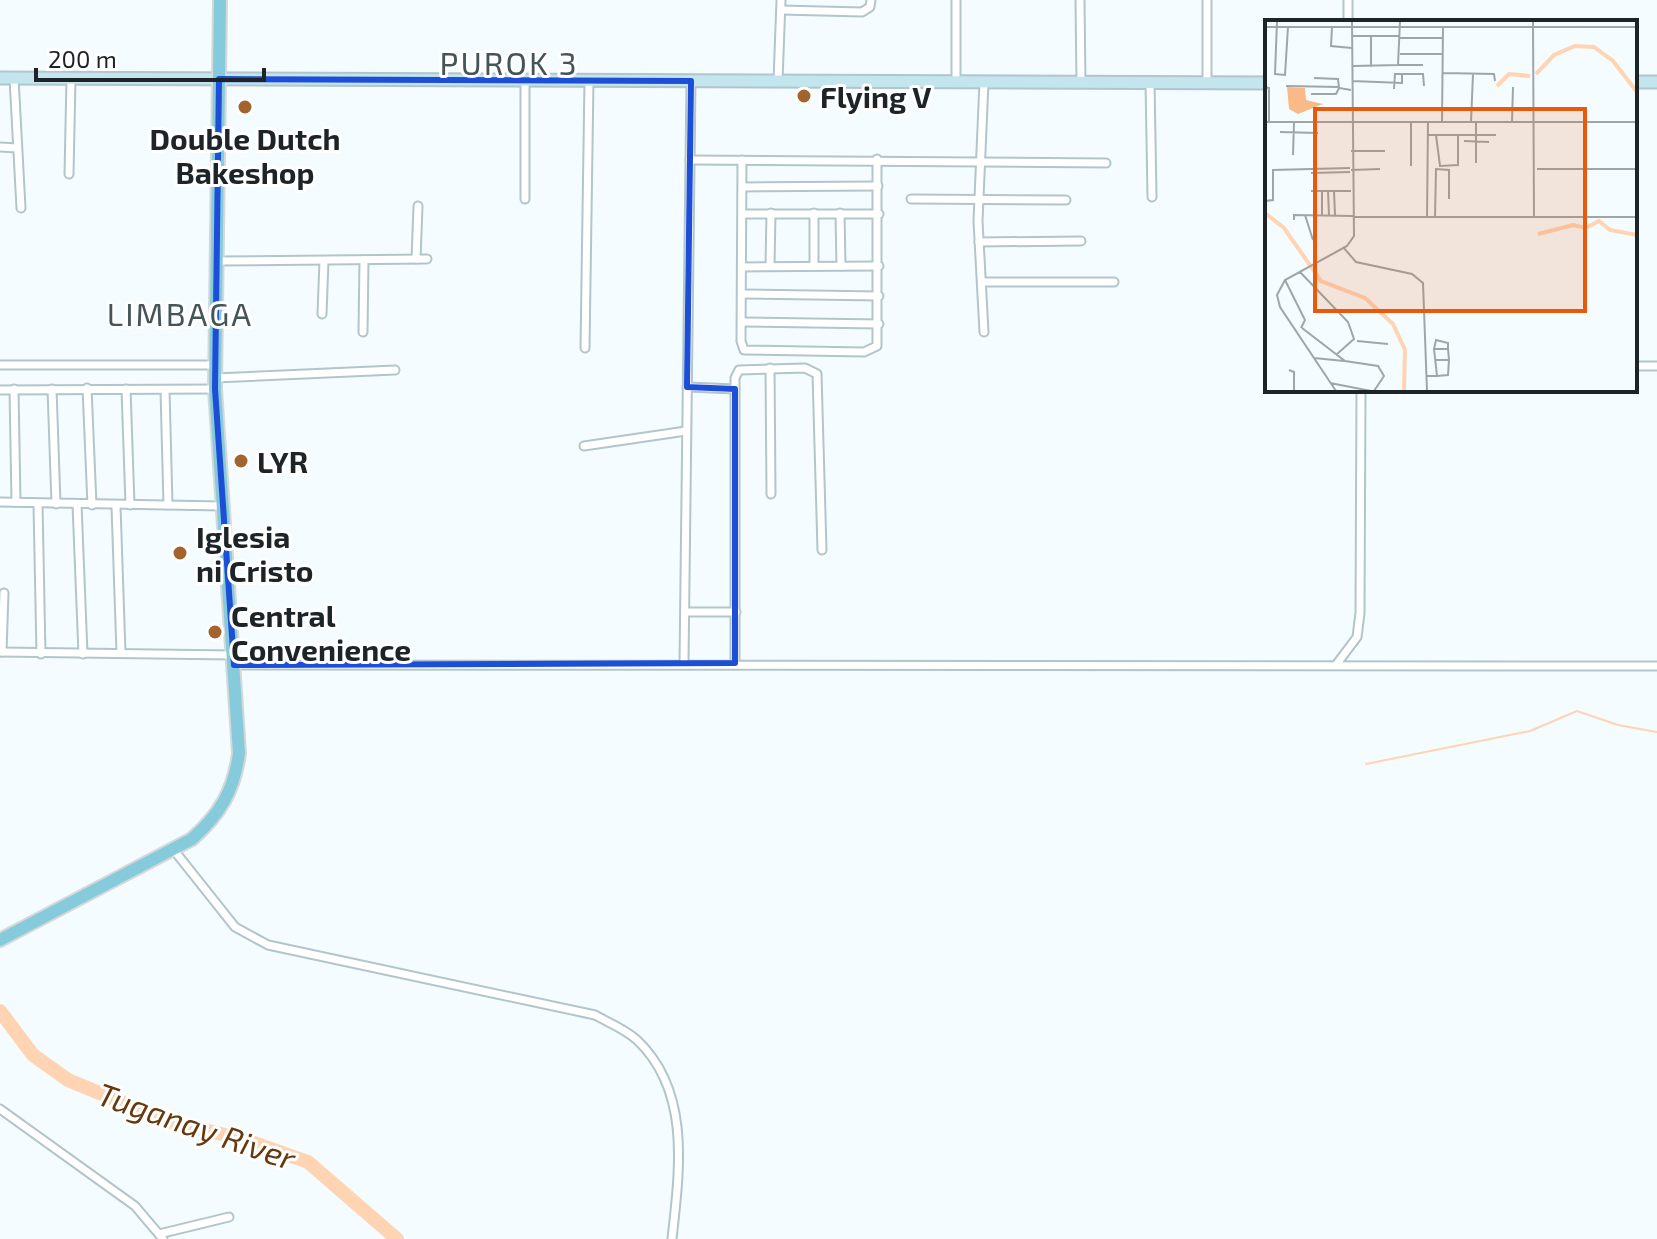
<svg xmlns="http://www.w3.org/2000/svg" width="1657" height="1239" font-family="'Exo 2',sans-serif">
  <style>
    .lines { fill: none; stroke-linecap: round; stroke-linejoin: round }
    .stream { stroke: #ffd4b3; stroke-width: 2 }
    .river { stroke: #ffd4b3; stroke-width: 14 }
    .street-casing { stroke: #b2c5cb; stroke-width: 11 }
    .secondary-casing { stroke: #b2c5cb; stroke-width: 15 }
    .primary-casing { stroke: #d6d8d8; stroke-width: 16 }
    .street { stroke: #fff; stroke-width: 7 }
    .secondary { stroke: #c2e5ee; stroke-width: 11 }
    .primary { stroke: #85cbdc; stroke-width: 12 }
    .marked { fill: none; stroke: #1d4ed8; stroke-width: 6; stroke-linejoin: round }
    .poi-dot { fill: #a3632c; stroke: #fff; stroke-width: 3 }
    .labels { text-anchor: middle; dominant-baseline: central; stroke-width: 6; stroke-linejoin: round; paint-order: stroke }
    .poi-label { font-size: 30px; font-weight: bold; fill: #1d2427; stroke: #fff; text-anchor: start }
    .neighbourhood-label { font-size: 32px; letter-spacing: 2px; fill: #445459; stroke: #fff }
    .water-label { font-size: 32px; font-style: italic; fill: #65390e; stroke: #fff }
    .inset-river { fill: none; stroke: #ffd4b3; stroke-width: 4 }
    .inset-road { fill: none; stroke: #9ea6a9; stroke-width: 2 }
    .view { fill: #e8590c; fill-opacity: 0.15; stroke: #e8590c; stroke-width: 4 }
    .inset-edge { fill: none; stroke: #1d2427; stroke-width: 4 }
  </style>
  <rect width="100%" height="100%" fill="#f4fcff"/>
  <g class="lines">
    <path class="stream" d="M1366,764L1530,731L1577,711L1618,725L1657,732"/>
    <path class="river" d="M0,1011L33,1055L68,1080L167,1121L246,1140L308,1162L397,1239"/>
    <g class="street-casing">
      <g id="street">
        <path d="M956,0V82"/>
        <path d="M1080,0L1081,82"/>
        <path d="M1348,0V22"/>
        <path d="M781,10L862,12L870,7L871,0"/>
        <path d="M14,78L21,208"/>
        <path d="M778,81L781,0"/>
        <path d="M984,82L978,221L984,332"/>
        <path d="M1150,82L1152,197"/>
        <path d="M1207,83V0"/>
        <path d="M0,147L17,148"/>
        <path d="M690,160L1106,163"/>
        <path d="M742,160L741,341L744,350L864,352L877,346V159"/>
        <path d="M69,174L71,79"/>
        <path d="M743,187L878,186"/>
        <path d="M525,199V80"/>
        <path d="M911,199L1066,200"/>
        <path d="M840,213L841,266"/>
        <path d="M743,214H879"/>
        <path d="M979,242L1081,241"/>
        <path d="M416,259L418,206"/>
        <path d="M217,261L427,259"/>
        <path d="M770,266L771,213"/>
        <path d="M814,266V213"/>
        <path d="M742,267L879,266"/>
        <path d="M983,282H1114"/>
        <path d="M742,294L879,296"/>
        <path d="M322,314L324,261"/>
        <path d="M742,322L879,324"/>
        <path d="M363,332L364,260"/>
        <path d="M585,348L589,80"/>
        <path d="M0,365H215"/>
        <path d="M1635,366H1657"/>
        <path d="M770,368L771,494"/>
        <path d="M215,378L395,370"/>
        <path d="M687,387L735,389"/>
        <path d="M87,388L92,505"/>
        <path d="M14,389L16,502"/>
        <path d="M52,389L56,504"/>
        <path d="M126,389L130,505"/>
        <path d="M0,390L215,389"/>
        <path d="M165,390L168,505"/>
        <path d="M584,446L686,431"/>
        <path d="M0,502L222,506"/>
        <path d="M38,504L41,654"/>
        <path d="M77,504L83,654"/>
        <path d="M116,506L121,653"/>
        <path d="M687,612H736"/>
        <path d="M0,652L233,655"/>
        <path d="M2,652L4,593"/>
        <path d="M684,663L691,81"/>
        <path d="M735,663V378L739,370L805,368L817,374L822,550"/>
        <path d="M234,665L1657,666"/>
        <path d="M1336,665L1357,637L1360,613L1361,390"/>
        <path d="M173,849L235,927L268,945L595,1015C609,1023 625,1029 637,1040C692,1092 679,1173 672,1239"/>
        <path d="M0,1109L135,1206L163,1239"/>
        <path d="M159,1234L229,1217"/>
      </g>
    </g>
    <g class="secondary-casing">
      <g id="secondary">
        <path d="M0,78L1267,83"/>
        <path d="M1635,82H1657"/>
      </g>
    </g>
    <g class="primary-casing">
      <path id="primary" d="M0,940L192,839C220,814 234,791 239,753L215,389L220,0"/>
    </g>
    <use href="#street" class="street"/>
    <use href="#secondary" class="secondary"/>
    <use href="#primary" class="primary"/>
  </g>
  <path class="marked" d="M219,79L691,81L687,387L735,389V663L234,665L215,389Z"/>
  <g class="poi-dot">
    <circle cx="804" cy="96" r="8"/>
    <circle cx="245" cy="107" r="8"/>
    <circle cx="241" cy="461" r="8"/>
    <circle cx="180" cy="553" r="8"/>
    <circle cx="215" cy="632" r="8"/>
  </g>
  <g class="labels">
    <g class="poi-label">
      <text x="820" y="96">Flying V</text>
      <text x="245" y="138" text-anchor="middle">Double Dutch<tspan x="245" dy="34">Bakeshop</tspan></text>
      <text x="257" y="461">LYR</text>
      <text x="196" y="536">Iglesia<tspan x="196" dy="34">ni Cristo</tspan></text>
      <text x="231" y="615">Central<tspan x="231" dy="34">Convenience</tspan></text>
    </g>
    <g class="neighbourhood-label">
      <text x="509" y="62">PUROK 3</text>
      <text x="180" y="313">LIMBAGA</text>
    </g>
    <g class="water-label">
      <text transform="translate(197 1125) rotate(19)">Tuganay River</text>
    </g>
  </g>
  <g transform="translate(1265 20)">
    <rect width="372" height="372" fill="#f4fcff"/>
    <path d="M22,67L40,68L41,80L58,84L33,94L24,89Z" fill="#f9ba88"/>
    <path class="inset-river" d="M271,54L289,35L310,26L329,27L348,41L372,72M232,66L244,54L265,56M0,193L19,208L56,261L100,278L128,304L140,330L139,371M273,214L308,205L321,208L334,201L345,210L372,215"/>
    <path class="inset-road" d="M12,1L10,54L20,55L23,7M268,1L269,197M0,7H87M67,7L66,26L87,28M87,7H372M87,16H135M106,16V47M135,18H178M135,34H177M133,45H158M88,46L133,45L135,1M178,53L229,54L230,61M49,58L73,59L74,68L86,70M87,61L137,63V53M21,66L74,67M0,67L4,68V102M129,69L130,54H158L159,66M46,74H71L74,68M0,102H86M86,102H372M177,102L178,7M206,102L208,54M211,102V143M247,102L248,67M15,112L53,113M163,115H231M171,115L175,146L193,145V115M199,121L224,122M86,131H120M28,135L29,102M146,146V102M272,149H372M86,150L115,149M46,153L85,152M46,171H86M57,171V196M63,171L64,196M69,171L70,195M0,181L8,180V150L85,148M40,195L48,220M89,197H372M162,197L163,102M170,197L171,149L184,150V179M29,200V195L88,196M78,227L91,242L147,254L158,263L162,371M35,252L83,302L89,319L72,334M20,260L40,300L36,308M37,308L80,341L113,346L119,356L109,371M92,321L123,324M49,338L79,341M170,340H184L183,329V323L171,320L169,329H183M24,350L29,352V371M161,356H172L169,329M172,356L183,355L184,340M65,363L106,371M71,371L15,287L12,275L20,260L82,226L89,216L87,1"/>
    <path class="view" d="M50,89H320V291H50Z"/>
    <rect width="372" height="372" class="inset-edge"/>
  </g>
  <path d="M36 68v12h228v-12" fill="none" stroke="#1d2427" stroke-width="4"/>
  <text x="48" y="68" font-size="24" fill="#1d2427" stroke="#ffffff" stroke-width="6" paint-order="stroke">200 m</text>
</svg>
